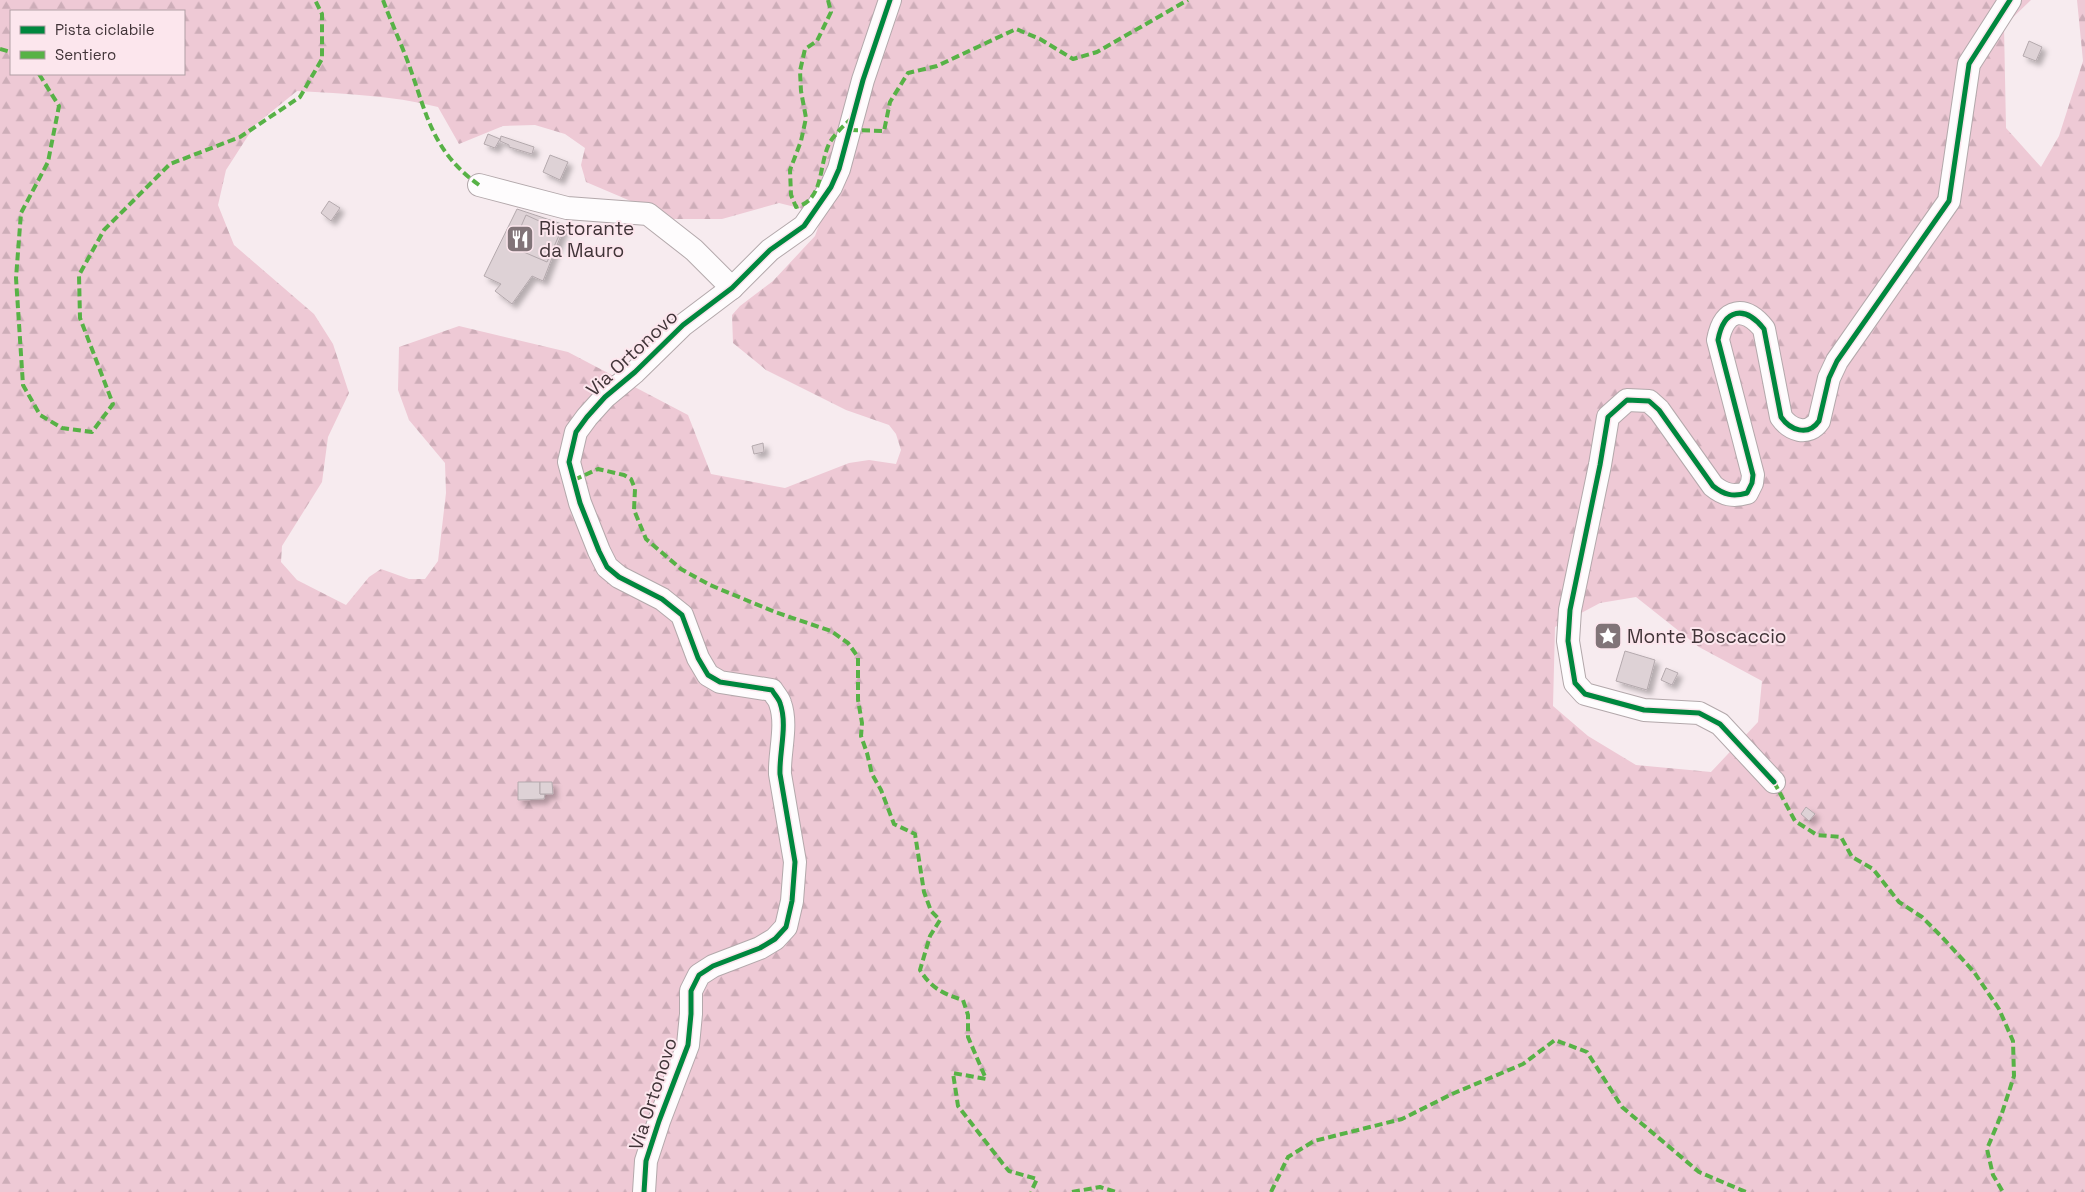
<svg xmlns="http://www.w3.org/2000/svg" width="2085" height="1192" font-family="'Space Grotesk',sans-serif">
  <style>
    .forest { fill: url(#forest-firs); fill-rule: evenodd }
    .building { fill: #ded2d6; stroke: #b4a9ad; filter: url(#shadow) }
    .lines { fill: none; stroke-linecap: round; stroke-linejoin: round }
    .minor-casing { stroke: #b3a8ab; stroke-width: 24 }
    .minor { stroke: #fefcfd; stroke-width: 22 }
    .quiet { stroke: #57b246; stroke-width: 4; stroke-dasharray: 8 4; stroke-linecap: butt }
    .cycleway-casing { stroke: #fce6ed; stroke-width: 8 }
    .cycleway { stroke: #00873e; stroke-width: 5 }
    .labels { text-anchor: middle; dominant-baseline: central; stroke-width: 4; stroke-linejoin: round; paint-order: stroke }
    .poi-label { font-size: 19px; fill: #413438; stroke: #fce6ed; text-anchor: start }
    .street-label { font-size: 19px; fill: #413438; stroke: #fce6ed }
  </style>
  <defs>
    <pattern id="forest-firs" width="22" height="20" patternUnits="userSpaceOnUse" patternTransform="scale(1.25)"><rect width="22" height="20" fill="#eec9d5"/><path d="M5 1l3.5 6h-7zM16 11l3.5 6h-7z" fill="#cdadb8"/></pattern>
    <filter id="shadow"><feDropShadow dx="4.5" dy="4.5" stdDeviation="2.5" flood-color="#0004"/></filter>
  </defs>
  <rect width="100%" height="100%" fill="#f7ebef"/>
  <path class="forest" d="M0,0H2031L2004,26L2006,128L2041,167L2059,136L2083,61L2077,0H2085V1192H0ZM11,11H184V74H11ZM297,91C346,94 390,95 438,107L459,144L503,126L535,125L565,134L585,148L581,165L586,182L673,219H722L779,203L803,209L820,222L815,236L773,281L740,306L732,315L733,343L766,370L846,410L889,425L896,434L901,450L896,464L869,460L849,463L785,488L711,474L688,415L568,352L459,326L399,347L398,390L409,420L445,463L446,493L438,561L425,579H409L381,569L369,577L346,605L297,580L281,562L282,546L322,482L328,437L349,393L333,344L314,314L234,245L218,205L226,170L255,125ZM1636,597L1699,647L1762,681L1758,722L1711,772L1636,765L1588,736L1553,706L1555,627L1600,603Z"/>
  <g class="building">
    <path d="M2029,41L2042,47L2036,61L2023,56Z"/>
    <path d="M488,134L500,139L495,148L484,144Z"/>
    <path d="M501,136L534,147L532,154L509,147V145L500,141Z"/>
    <path d="M550,155L568,162L560,180L543,172Z"/>
    <path d="M329,201L340,208L331,221L321,213Z"/>
    <path d="M517,209L565,225L543,281L532,276L512,304L495,291L501,284L484,276Z"/>
    <path d="M526,215L561,231L547,262L512,247Z"/>
    <path d="M763,443L764,452L754,454L752,446Z"/>
    <path d="M1625,651L1655,660L1647,690L1616,681Z"/>
    <path d="M1666,668L1678,673L1672,685L1661,680Z"/>
    <path d="M518,782H540V794H545L544,799L518,800Z"/>
    <path d="M540,782H552L553,794H540Z"/>
    <path d="M1806,807L1815,814L1809,821L1801,814Z"/>
  </g>
  <g class="lines">
    <g class="minor-casing">
      <g id="minor">
        <path d="M479,185L567,208L648,214L694,250L732,288"/>
        <path d="M1774,782L1720,724L1699,713L1644,710L1585,694L1575,683L1568,641L1570,610L1600,465L1608,417L1627,400L1649,401L1659,410L1713,486C1724,495 1733,497 1747,493L1752,483L1753,475L1718,340C1724,308 1745,305 1764,329L1781,417C1790,430 1808,437 1819,421L1829,378L1837,361L1949,201L1969,64L2010,0"/>
        <path d="M644,1192L646,1161L659,1121L688,1045L691,1014V991L699,975L713,966L760,948L775,939L786,927L792,901L795,862L780,774C779,752 788,725 780,703C779,699 774,694 772,690L720,682L708,675L698,658L682,615L662,599L619,577L607,567L599,551L580,503L569,462L576,432L587,417L605,397L635,372L683,325L732,288L770,250L804,226L831,187L839,169L863,80L890,0"/>
      </g>
    </g>
    <use href="#minor" class="minor"/>
    <g class="quiet">
      <path d="M383,0C391,22 401,43 409,65C427,115 432,151 479,185"/>
      <path d="M828,0L831,12L817,41L805,49L800,71L801,91L806,118L801,141L790,170L791,195L796,207C825,200 818,164 830,142C836,133 843,126 851,119"/>
      <path d="M0,49L11,52"/>
      <path d="M39,74L59,106L48,162L21,213L16,278L23,385L40,415L62,428L92,432L113,404L80,318L79,275L104,230L170,164L240,137L300,97L322,59V14L315,0"/>
      <path d="M850,130L884,131L890,102L908,73L937,66L1016,29L1040,39L1073,59L1097,52L1188,0"/>
      <path d="M574,480L598,469L624,475L631,479L635,489L634,510L646,539L681,569L710,585L775,612L831,631L848,643L858,657V700L862,723L861,736L867,753L872,774L881,790L894,824L915,834L924,892L931,911L940,920L930,936L920,970C931,988 943,994 963,1000L968,1015V1037L986,1079L953,1073L958,1106L1003,1164L1009,1171L1037,1179L1031,1192"/>
      <path d="M1774,782L1795,821L1817,835L1841,837L1852,857L1873,869L1899,902L1922,917L1942,937L1974,972L1999,1009L2013,1041L2014,1076L2002,1113L1987,1149L1993,1175L2003,1192"/>
      <path d="M1072,1192L1100,1187L1116,1192"/>
      <path d="M1271,1192L1288,1157L1314,1141L1402,1119L1452,1094L1523,1064L1555,1040L1587,1052L1622,1107L1699,1172L1746,1192"/>
    </g>
    <g class="cycleway-casing">
      <g id="cycleway">
        <path d="M1774,782L1720,724L1699,713L1644,710L1585,694L1575,683L1568,641L1570,610L1600,465L1608,417L1627,400L1649,401L1659,410L1713,486C1724,495 1733,497 1747,493L1752,483L1753,475L1718,340C1724,308 1745,305 1764,329L1781,417C1790,430 1808,437 1819,421L1829,378L1837,361L1949,201L1969,64L2010,0"/>
        <path d="M644,1192L646,1161L659,1121L688,1045L691,1014V991L699,975L713,966L760,948L775,939L786,927L792,901L795,862L780,774C779,752 788,725 780,703C779,699 774,694 772,690L720,682L708,675L698,658L682,615L662,599L619,577L607,567L599,551L580,503L569,462L576,432L587,417L605,397L635,372L683,325L732,288L770,250L804,226L831,187L839,169L863,80L890,0"/>
      </g>
    </g>
    <use href="#cycleway" class="cycleway"/>
  </g>
  <defs>
    <g id="restaurant-square" transform="scale(1.4375)"><rect x="-9" y="-9" width="18" height="18" rx="4" fill="#817478" stroke="#fce6ed"/><path d="M-5-6h1v4h1v-4h1v4h1v-4h1v5L-1.5 .5V6h-2V.5L-5-1ZM5-6V6H3V1.5H1.5Q1.5-4 5-6Z" fill="#fff"/></g>
    <g id="sight-square" transform="scale(1.4375)"><rect x="-9" y="-9" width="18" height="18" rx="4" fill="#817478" stroke="#fce6ed"/><path d="M0-6L1.8-2.2L6-1.7L2.9 1.2L3.7 5.4L0 3.3L-3.7 5.4L-2.9 1.2L-6-1.7L-1.8-2.2Z" fill="#fff"/></g>
  </defs>
  <g fill-rule="evenodd">
    <use href="#restaurant-square" x="520" y="239"/>
    <use href="#sight-square" x="1608" y="636"/>
  </g>
  <g class="labels">
    <g class="poi-label">
      <text x="539" y="228">Ristorante<tspan x="539" dy="22">da Mauro</tspan></text>
      <text x="1627" y="636">Monte Boscaccio</text>
    </g>
    <g class="street-label">
      <text transform="translate(632 353) rotate(-43)">Via Ortonovo</text>
      <text transform="translate(653 1094) rotate(-72)">Via Ortonovo</text>
    </g>
  </g>
  <rect x="10" y="10" width="175" height="65" fill="#fce6ed" stroke="#b19fa5"/>
  <rect x="20" y="26" width="25" height="8" fill="#00873e" stroke="#b19fa5"/>
  <text x="55" y="35" font-size="15" fill="#413438">Pista ciclabile</text>
  <rect x="20" y="51" width="25" height="8" fill="#57b246" stroke="#b19fa5"/>
  <text x="55" y="60" font-size="15" fill="#413438">Sentiero</text>
</svg>
